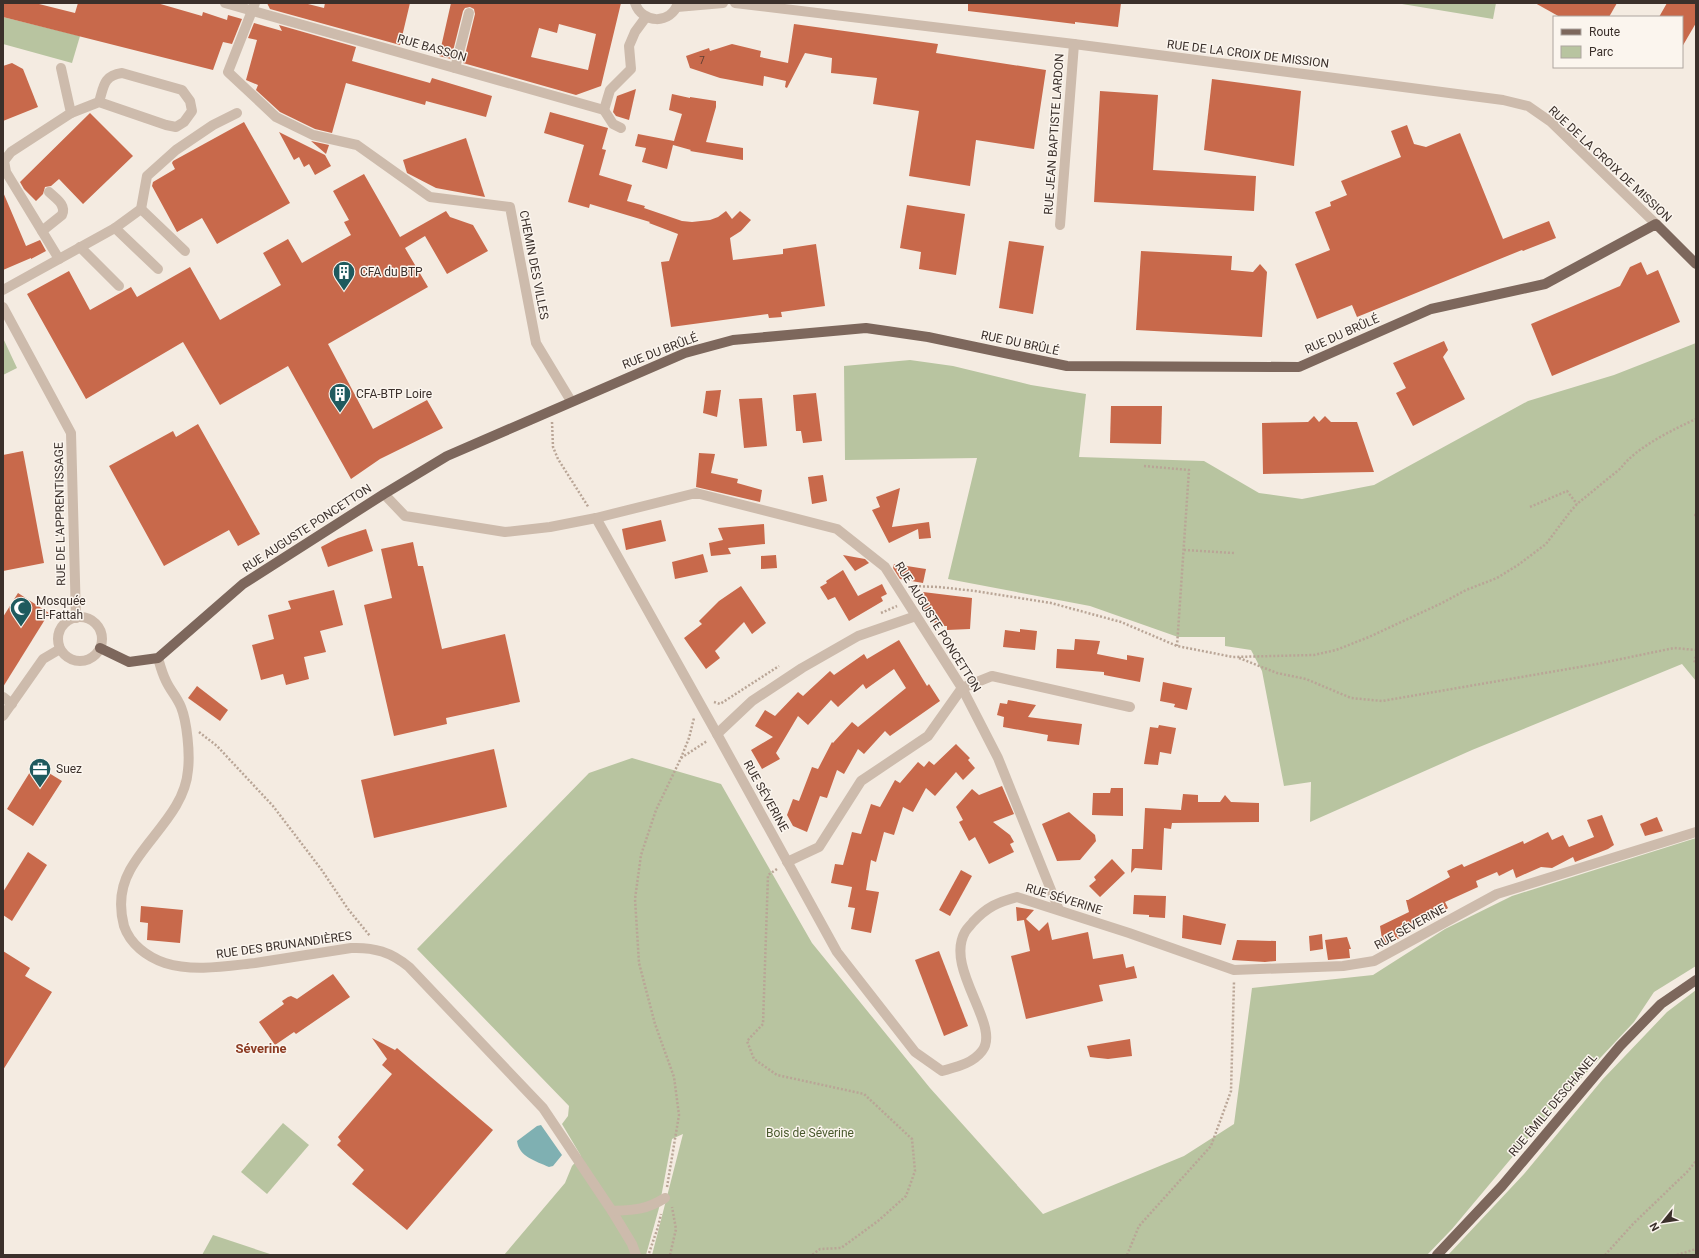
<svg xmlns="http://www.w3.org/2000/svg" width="1699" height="1258" font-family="Roboto,sans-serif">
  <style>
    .green { fill: #b8c4a0 }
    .water { fill: #7fb0b2 }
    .building { fill: #c8694b; fill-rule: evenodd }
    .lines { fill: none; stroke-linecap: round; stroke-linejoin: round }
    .path { stroke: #b9a596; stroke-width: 2.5; stroke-dasharray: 2 2; stroke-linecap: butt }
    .minor { stroke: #cdbbac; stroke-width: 10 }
    .major { stroke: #7d675c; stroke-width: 10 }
    .labels { text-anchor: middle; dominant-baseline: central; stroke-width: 3; stroke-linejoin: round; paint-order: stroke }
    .number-label { font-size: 10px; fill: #5e3e33 }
    .street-label { font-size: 12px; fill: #3b302b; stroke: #fbf5ee }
    .poi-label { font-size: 12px; fill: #3b302b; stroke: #fbf5ee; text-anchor: start }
    .park-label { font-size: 12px; fill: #4a5a2e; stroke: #fbf5ee }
    .neighbourhood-label { font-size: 13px; font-weight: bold; fill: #8c3b22; stroke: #fbf5ee }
  </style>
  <rect width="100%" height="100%" fill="#f4ebe1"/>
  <g class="green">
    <path d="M1396,3H1496L1493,19Z"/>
    <path d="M3,17L80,36L72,63L3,44Z"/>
    <path d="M3,338L17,368L3,375Z"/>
    <path d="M1696,343V681L1682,664L1472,750L1310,822L1311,782L1284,786L1262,671L1251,650L1225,646V637H1178L1090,606L948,579L977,458L845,460L844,366L910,360L953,366L1031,385L1086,394L1079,457L1204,461L1259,493L1302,499L1374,485L1528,401L1614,375Z"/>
    <path d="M632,758L721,784L812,943L930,1088L1043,1214L1184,1156L1234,1124L1252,988L1373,975L1445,929L1512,896L1696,838V966L1654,992L1634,1022L1556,1105L1452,1229L1427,1255H652L683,1134L672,1139L659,1208L646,1255H504L565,1183L572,1166L581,1156L562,1124L568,1116L569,1106L417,949L589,773Z"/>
    <path d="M1696,990V1255H1448L1524,1174L1603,1079L1667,1012Z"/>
    <path d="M283,1123L309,1145L267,1194L241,1172Z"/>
    <path d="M213,1235L273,1255H202Z"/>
  </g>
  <path class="water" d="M541,1125L562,1155L553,1166L549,1167C536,1161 519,1157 517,1141L537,1126Z"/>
  <g class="building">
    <path d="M3,3H35L75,13L78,3H157L202,16L203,12L227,20L228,15L242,19L232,44L223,42L213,70L3,17Z"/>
    <path d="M267,3H304L324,8L325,3H410L400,45L270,9Z"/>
    <path d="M451,3H621L601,86L576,95L463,63L475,14L474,9L470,7L465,8L463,11L451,59L439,56ZM559,24L596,34L588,70L531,57L539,28L557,33Z"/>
    <path d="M968,3H1121L1118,27L1075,22V24L968,11Z"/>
    <path d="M1535,3H1617L1609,17H1560Z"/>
    <path d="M1667,3H1696V23L1682,47V17H1659Z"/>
    <path d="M254,23L282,31L279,25L356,47L352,61L430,83L432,78L492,96L486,117L426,101L425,105L346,83L332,133L315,129L280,112L256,90L258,85L246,80L257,40L248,38Z"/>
    <path d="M794,24L938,44L936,53L1046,70L1034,149L976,140L970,186L909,176L919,111L873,104L877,78L831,73L832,58L805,53L787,88L785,87L786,81L764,76L763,86L720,78L690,68L686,56L709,48L710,51L732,44L761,51L760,57L788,63Z"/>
    <path d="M12,63L23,69L38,107L3,121V66Z"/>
    <path d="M1212,79L1301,91L1294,166L1204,150Z"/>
    <path d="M636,89L629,120L616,116L613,112L617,96Z"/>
    <path d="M1100,91L1158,95L1153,170L1256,176L1254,211L1094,202Z"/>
    <path d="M672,94L690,98V97L716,101V107L706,142L743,148V160L690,151L691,150L673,145L667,169L642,162L646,148L635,146L638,134L674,141L682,114L669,110Z"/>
    <path d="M550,112L608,128L602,149L606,150L599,175L632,185L627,201L645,206L644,208L682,221L692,222L710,220L718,217L726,211L732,219L740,211L751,220L741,231L730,238L733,260L783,254V249L816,244L825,306L781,312L782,317L769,318L768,314L671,327L661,262L669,261L678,234L649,223L650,222L590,204L589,208L568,202L584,145L544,133Z"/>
    <path d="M90,113L133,156L83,204L59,179L51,186L45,187L43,194L36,201L24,189L20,182Z"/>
    <path d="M244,122L290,203L217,244L202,218L177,232L152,186L153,182L175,169L172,163L173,161Z"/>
    <path d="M1407,125L1414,144L1426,147L1460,133L1503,239L1549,221L1556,238L1523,251L1522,250L1357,317L1352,305L1317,319L1295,264L1330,250L1315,212L1331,206L1330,202L1347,195L1341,181L1401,157L1391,131Z"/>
    <path d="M279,132L325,155L331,166L315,175L309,164L304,167L299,157L294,160Z"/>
    <path d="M466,138L485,197L436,188L407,173L403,160Z"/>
    <path d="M311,141L329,145L326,154Z"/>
    <path d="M364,174L400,237L446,211L450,217L473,225L488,251L447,274L425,236L405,248L428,287L328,344L373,429L427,400L443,428L380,459L351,479L288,366L220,405L183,342L86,399L27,294L69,271L90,310L131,287L137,297L190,267L220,320L281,285L263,253L288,239L302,263L351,235L344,222L349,220L333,191Z"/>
    <path d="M3,192L26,246L40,240L46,251L31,259V258L3,270Z"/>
    <path d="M907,205L965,214L956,275L919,269L921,252L900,248Z"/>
    <path d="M1009,241L1044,246L1033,314L999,308Z"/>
    <path d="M1141,251L1232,256L1231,270L1253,272L1260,264L1267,272L1262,337L1136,330Z"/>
    <path d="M1641,262L1647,275L1658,270L1680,322L1552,376L1531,324L1620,286L1630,267Z"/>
    <path d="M1444,341L1448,350L1443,357L1465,399L1413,426L1396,393L1406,388L1393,363Z"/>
    <path d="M721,390L717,417L703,413L706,391Z"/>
    <path d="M816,393L822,441L803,443L801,431H796L793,395Z"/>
    <path d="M762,398L767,446L744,448L739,399Z"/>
    <path d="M1111,406H1162L1161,444L1110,443Z"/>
    <path d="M1314,416L1319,422L1325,416L1331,422H1357L1374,472L1263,474L1262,423L1308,422Z"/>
    <path d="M198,424L260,534L238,546L229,530L164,566L109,466L173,431L176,437Z"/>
    <path d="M23,451L44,563L3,571V455Z"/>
    <path d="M699,453L715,454L711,473L738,479L737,483L762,490L760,502L696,487Z"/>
    <path d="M823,475L827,501L812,504L808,477Z"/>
    <path d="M900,488L892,527L929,522L931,538L919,539L918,529L889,543L872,510L880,507L876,497Z"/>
    <path d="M661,520L666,541L626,550L622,529Z"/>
    <path d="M764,524L765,544L728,548L731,554L711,556L709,543L723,540L718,528Z"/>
    <path d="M366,529L373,551L328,567L321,547L338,538Z"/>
    <path d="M413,542L418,566H423L442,649L505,634L520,702L446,718L447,724L394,736L364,605L392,598L381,549Z"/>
    <path d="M703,554L708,572L675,579L672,562Z"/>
    <path d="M776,555L777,568L761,569V556Z"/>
    <path d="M843,555L865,559L869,563L855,571Z"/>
    <path d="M894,564L926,569L923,583L900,579L893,568Z"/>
    <path d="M843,570L858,596L882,584L887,594L881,597L883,601L849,621L835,597L828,600L820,587L827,583L826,581Z"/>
    <path d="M741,586L766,623L752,634L744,622L715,651L720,658L706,669L684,638L702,624L699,621L719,601Z"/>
    <path d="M334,590L343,625L320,631L326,652L304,657L309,679L286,685L283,674L261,680L252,645L274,639L268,615L291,609L288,601Z"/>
    <path d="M923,592L972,598L970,629L947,630V626H935L933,611L922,610Z"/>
    <path d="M18,593L49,613L3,687V617Z"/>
    <path d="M1020,629L1037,631L1035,650L1003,647L1005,630L1020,632Z"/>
    <path d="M1075,639L1100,641L1097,654L1127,660V655L1144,658L1140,682L1104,675V672L1056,668L1057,649L1074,650Z"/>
    <path d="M899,640L927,686L929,684L940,701L890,736L885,731L864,754L858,749L844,774L837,770L827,798L820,796L807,832L793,826L787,815L793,799L799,801L812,767L818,769L832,742L833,743L852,722L858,727L906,688L894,669L866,689L863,684L838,707L831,700L808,725L798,716L776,753L780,759L762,769L751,750L773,737L755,726L765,710L775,716L798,692L803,696L830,671L834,675L864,654L867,659Z"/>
    <path d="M1163,682L1192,688L1187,710L1174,707L1175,704L1160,701Z"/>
    <path d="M197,686L228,710L220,721L188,698Z"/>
    <path d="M1008,700L1036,705L1028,717L1082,724L1079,745L1047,741L1048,735L1003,727L1004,717L997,715L1000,703L1007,704Z"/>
    <path d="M1159,725L1176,728L1171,754L1160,752L1158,765L1144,764L1150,727L1158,728Z"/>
    <path d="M956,744L970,758L968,760L975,768L963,780L956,772L935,796L926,788L913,812L903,807L894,835L884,832L876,862L871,860L866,890L879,892L871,933L851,929L855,908L848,907L852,887L831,883L835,864L843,865L852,832L861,834L871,804L880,807L895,780L900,783L918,762L924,767L929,761L934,765Z"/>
    <path d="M494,749L507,807L374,838L361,780Z"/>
    <path d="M35,764L39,766L43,765L44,770L62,781L33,826L7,809Z"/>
    <path d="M1002,786L1014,814L993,822L1010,835L1014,842L1010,844L1014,852L989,864L975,837L969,841L959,822L963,820L956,807L972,789L979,795Z"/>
    <path d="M1111,788H1123V816L1092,815L1093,793H1110Z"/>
    <path d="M1183,794L1198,795V802H1220L1225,795L1231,802L1259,803V822L1172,823L1171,829L1164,828L1162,870L1135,868L1131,873L1132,849H1143L1145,808L1181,810Z"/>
    <path d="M1069,812L1095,835L1096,841L1080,860L1057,861L1042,824Z"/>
    <path d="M1602,815L1614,845L1608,849L1575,862L1573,857L1552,868L1541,867L1516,878L1513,869L1499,876L1497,872L1476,881L1478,887L1445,902L1448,908L1430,920L1410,926L1412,932L1383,946L1380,926L1409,912L1406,900H1408L1450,877L1447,871L1462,864L1464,867L1523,841L1524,844L1548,832L1552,840L1563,835L1569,847L1594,837L1587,820Z"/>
    <path d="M1657,817L1663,831L1645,836L1640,824Z"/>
    <path d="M28,852L47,865L12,921L3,915V892Z"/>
    <path d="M1112,859L1125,873L1100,897L1089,886L1096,880L1094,877Z"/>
    <path d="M961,870L972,876L950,916L939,910Z"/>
    <path d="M1134,895L1166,896L1165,918L1149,917V915L1133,914Z"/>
    <path d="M141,906L183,910L180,943L147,940L148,923L140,922Z"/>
    <path d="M1016,907L1034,910L1026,919L1039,931L1048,922L1052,940L1088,932L1093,959L1123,954L1126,968L1134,966L1137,978L1099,985L1103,1001L1026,1019L1011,956L1030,951L1024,920L1017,921Z"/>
    <path d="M1183,915L1226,924L1221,945L1182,938Z"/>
    <path d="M1322,934L1323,949L1310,951L1309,936Z"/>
    <path d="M1347,937L1351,949H1349L1350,958L1328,960L1325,940Z"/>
    <path d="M1237,940L1276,941V961L1265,962L1232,960Z"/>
    <path d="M3,951L30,968L25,976L52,992L3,1070Z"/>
    <path d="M939,951L968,1026L944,1036L915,960Z"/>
    <path d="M333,974L350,997L296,1034L294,1032L275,1045L259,1022L284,1004L282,1001L288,997L291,996L297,999Z"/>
    <path d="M372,1038L395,1050L397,1048L493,1130L407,1230L352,1184L364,1170L337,1145L341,1141L338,1137L392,1074L382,1065L387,1059Z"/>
    <path d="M1130,1039L1132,1056L1108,1059L1090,1057L1087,1046Z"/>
  </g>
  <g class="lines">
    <g class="path">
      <path d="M552,422L553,447L558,459L589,508"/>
      <path d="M1144,466L1189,470L1177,646"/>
      <path d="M1530,507L1567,491L1577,504"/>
      <path d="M1694,515H1696"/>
      <path d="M1184,550L1234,553"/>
      <path d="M911,586L939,587L975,591L1051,603L1121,622L1177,646L1233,657L1314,655L1336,650L1369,637L1442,603L1466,590L1497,578L1518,565L1546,544L1570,512L1577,504L1621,468C1635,448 1674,429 1696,419"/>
      <path d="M881,613L897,606"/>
      <path d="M1696,657L1694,660L1696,664"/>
      <path d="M1239,658L1277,673L1306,679L1351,698L1382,701L1597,664L1674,648L1696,650"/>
      <path d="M714,702L720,704L779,666"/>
      <path d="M199,732L217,746L273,806L321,869L348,909L370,936"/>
      <path d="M681,758L707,741"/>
      <path d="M777,869L768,875L763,1024L747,1041L754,1059L777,1075L864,1094L912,1139L915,1171L906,1196L878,1221L841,1248L820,1249L812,1255"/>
      <path d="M667,1187L679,1115L674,1077L655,1024L639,963L635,899L641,855L656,810L681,758L689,738L694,718"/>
      <path d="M649,1253L658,1227L661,1214"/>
      <path d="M670,1255L676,1229L672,1207"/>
      <path d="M1127,1255L1139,1226L1211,1146L1231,1091L1234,982"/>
      <path d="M1605,1255L1633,1224L1688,1171L1696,1161"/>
      <path d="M1677,1255L1696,1249"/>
    </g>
    <g class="minor">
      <path d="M225,3L604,110"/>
      <path d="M255,3L228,72L276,117L313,135L357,145L430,197L510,207L536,343L571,401"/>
      <path d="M635,3C642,24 671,25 678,3"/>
      <path d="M735,3L1074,44L1503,100L1528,106L1551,122L1656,224"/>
      <path d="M677,7L723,3"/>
      <path d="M455,68L469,13"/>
      <path d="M604,110L610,90L631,69L629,46L635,32L646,17"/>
      <path d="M604,110L613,124L621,128"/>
      <path d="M71,113L99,102L166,125L176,127L184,122L192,111L190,101L182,90L122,73C103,76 104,86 99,102"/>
      <path d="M141,209L185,251"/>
      <path d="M1060,225L1074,44"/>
      <path d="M115,228L158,269"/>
      <path d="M42,231L62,215C67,205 55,198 49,192"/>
      <path d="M80,247L119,286"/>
      <path d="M59,259L6,172L4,161L11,152L71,113L61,68"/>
      <path d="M3,290L115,228L141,209L147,176L176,150L213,125L237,113"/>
      <path d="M3,307L71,433L76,618"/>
      <path d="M384,494L405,516L505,532L550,527L596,518L696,493L837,529L885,567L962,688L998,758L1059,910"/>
      <path d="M596,518L717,734L837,952L915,1052L942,1071C956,1067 972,1064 982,1051C1002,1026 944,969 965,932C967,928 971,925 973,922C987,907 998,902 1017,897L1129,933L1234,970L1343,966L1374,961L1497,894L1696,832"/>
      <circle cx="80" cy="639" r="22"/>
      <path d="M158,658C160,665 162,673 166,681C170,690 177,697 181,707C187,722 190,753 188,770C185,810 148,837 130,870C120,888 119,907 124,926C130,944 147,957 165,963C193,972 227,966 255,963C287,958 319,953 351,948C374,947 391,952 409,967L543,1108L612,1211L632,1244L636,1255"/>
      <path d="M962,688L992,676L1130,707"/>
      <path d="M3,697L12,704"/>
      <path d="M3,716L43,659L60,649"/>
      <path d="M717,734L752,701L802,668L858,636L916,616"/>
      <path d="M787,862L819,847L861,781L928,736L962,688"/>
      <path d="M612,1211C634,1210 646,1210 665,1198"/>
    </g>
    <g class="major">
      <path d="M100,648L129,662L158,658L243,584L384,494L447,456L685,353L733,340L866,328L928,337L1067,366L1299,367L1431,309L1545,284L1656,224L1696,264"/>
      <path d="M1437,1255L1502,1186L1620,1046L1661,1004L1696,980"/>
    </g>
  </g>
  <defs>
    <g id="building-pin" transform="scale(1.15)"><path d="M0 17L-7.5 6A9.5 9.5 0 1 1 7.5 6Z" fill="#1f5a5e" stroke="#fbf5ee"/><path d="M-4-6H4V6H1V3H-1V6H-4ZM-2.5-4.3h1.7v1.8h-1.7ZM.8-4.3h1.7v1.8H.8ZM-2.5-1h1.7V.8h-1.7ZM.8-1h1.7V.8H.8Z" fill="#fff"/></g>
    <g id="mosque-pin" transform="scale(1.15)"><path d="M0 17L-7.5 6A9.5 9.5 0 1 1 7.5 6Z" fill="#1f5a5e" stroke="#fbf5ee"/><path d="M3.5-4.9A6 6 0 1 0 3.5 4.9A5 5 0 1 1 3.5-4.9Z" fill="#fff"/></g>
    <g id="office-pin" transform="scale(1.15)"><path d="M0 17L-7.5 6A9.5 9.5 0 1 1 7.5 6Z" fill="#1f5a5e" stroke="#fbf5ee"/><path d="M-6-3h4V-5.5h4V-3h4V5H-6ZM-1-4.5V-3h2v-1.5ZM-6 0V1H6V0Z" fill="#fff"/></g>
  </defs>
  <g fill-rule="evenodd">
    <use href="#building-pin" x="344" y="272"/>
    <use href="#building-pin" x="340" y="394"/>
    <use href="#mosque-pin" x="21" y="608"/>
    <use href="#office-pin" x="40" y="769"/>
  </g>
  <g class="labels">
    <g class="number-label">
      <text x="702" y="60">7</text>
    </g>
    <g class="street-label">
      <text transform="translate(432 48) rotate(16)">RUE BASSON</text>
      <text transform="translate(1248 54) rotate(7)">RUE DE LA CROIX DE MISSION</text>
      <text transform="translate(1054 134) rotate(-86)">RUE JEAN BAPTISTE LARDON</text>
      <text transform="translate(1610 164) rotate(43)">RUE DE LA CROIX DE MISSION</text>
      <text transform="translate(534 265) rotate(79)">CHEMIN DES VILLES</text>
      <text transform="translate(1342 334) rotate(-24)">RUE DU BRÛLÉ</text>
      <text transform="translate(1020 343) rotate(12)">RUE DU BRÛLÉ</text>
      <text transform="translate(660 351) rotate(-21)">RUE DU BRÛLÉ</text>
      <text transform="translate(60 514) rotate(-91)">RUE DE L'APPRENTISSAGE</text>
      <text transform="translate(307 528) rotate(-33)">RUE AUGUSTE PONCETTON</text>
      <text transform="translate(938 627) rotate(58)">RUE AUGUSTE PONCETTON</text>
      <text transform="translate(766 796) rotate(61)">RUE SÉVERINE</text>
      <text transform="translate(1064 899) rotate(17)">RUE SÉVERINE</text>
      <text transform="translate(1410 927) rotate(-29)">RUE SÉVERINE</text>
      <text transform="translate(284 945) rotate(-8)">RUE DES BRUNANDIÈRES</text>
      <text transform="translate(1553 1105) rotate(-50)">RUE ÉMILE DESCHANEL</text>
    </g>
    <g class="poi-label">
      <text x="360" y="272">CFA du BTP</text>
      <text x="356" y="394">CFA-BTP Loire</text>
      <text x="36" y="601">Mosquée<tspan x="36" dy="14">El-Fattah</tspan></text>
      <text x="56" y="769">Suez</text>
    </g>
    <g class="park-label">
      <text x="810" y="1133">Bois de Séverine</text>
    </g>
    <g class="neighbourhood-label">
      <text x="261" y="1048">Séverine</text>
    </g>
  </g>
  <rect width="1699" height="1258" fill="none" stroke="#3b302b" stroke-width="8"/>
  <rect x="1553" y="16" width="130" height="52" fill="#fbf5ee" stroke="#aea6a0"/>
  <rect x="1561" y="29" width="20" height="6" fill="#7d675c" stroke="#aea6a0"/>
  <text x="1589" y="36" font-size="12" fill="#3b302b">Route</text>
  <rect x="1561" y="46" width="20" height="12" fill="#b8c4a0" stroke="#aea6a0"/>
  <text x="1589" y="56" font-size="12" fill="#3b302b">Parc</text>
  <g transform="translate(1663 1222) rotate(240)" stroke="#fbf5ee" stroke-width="3" paint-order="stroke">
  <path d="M0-3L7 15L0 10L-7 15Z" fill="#3b302b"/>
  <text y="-6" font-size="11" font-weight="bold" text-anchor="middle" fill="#3b302b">N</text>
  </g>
</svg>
